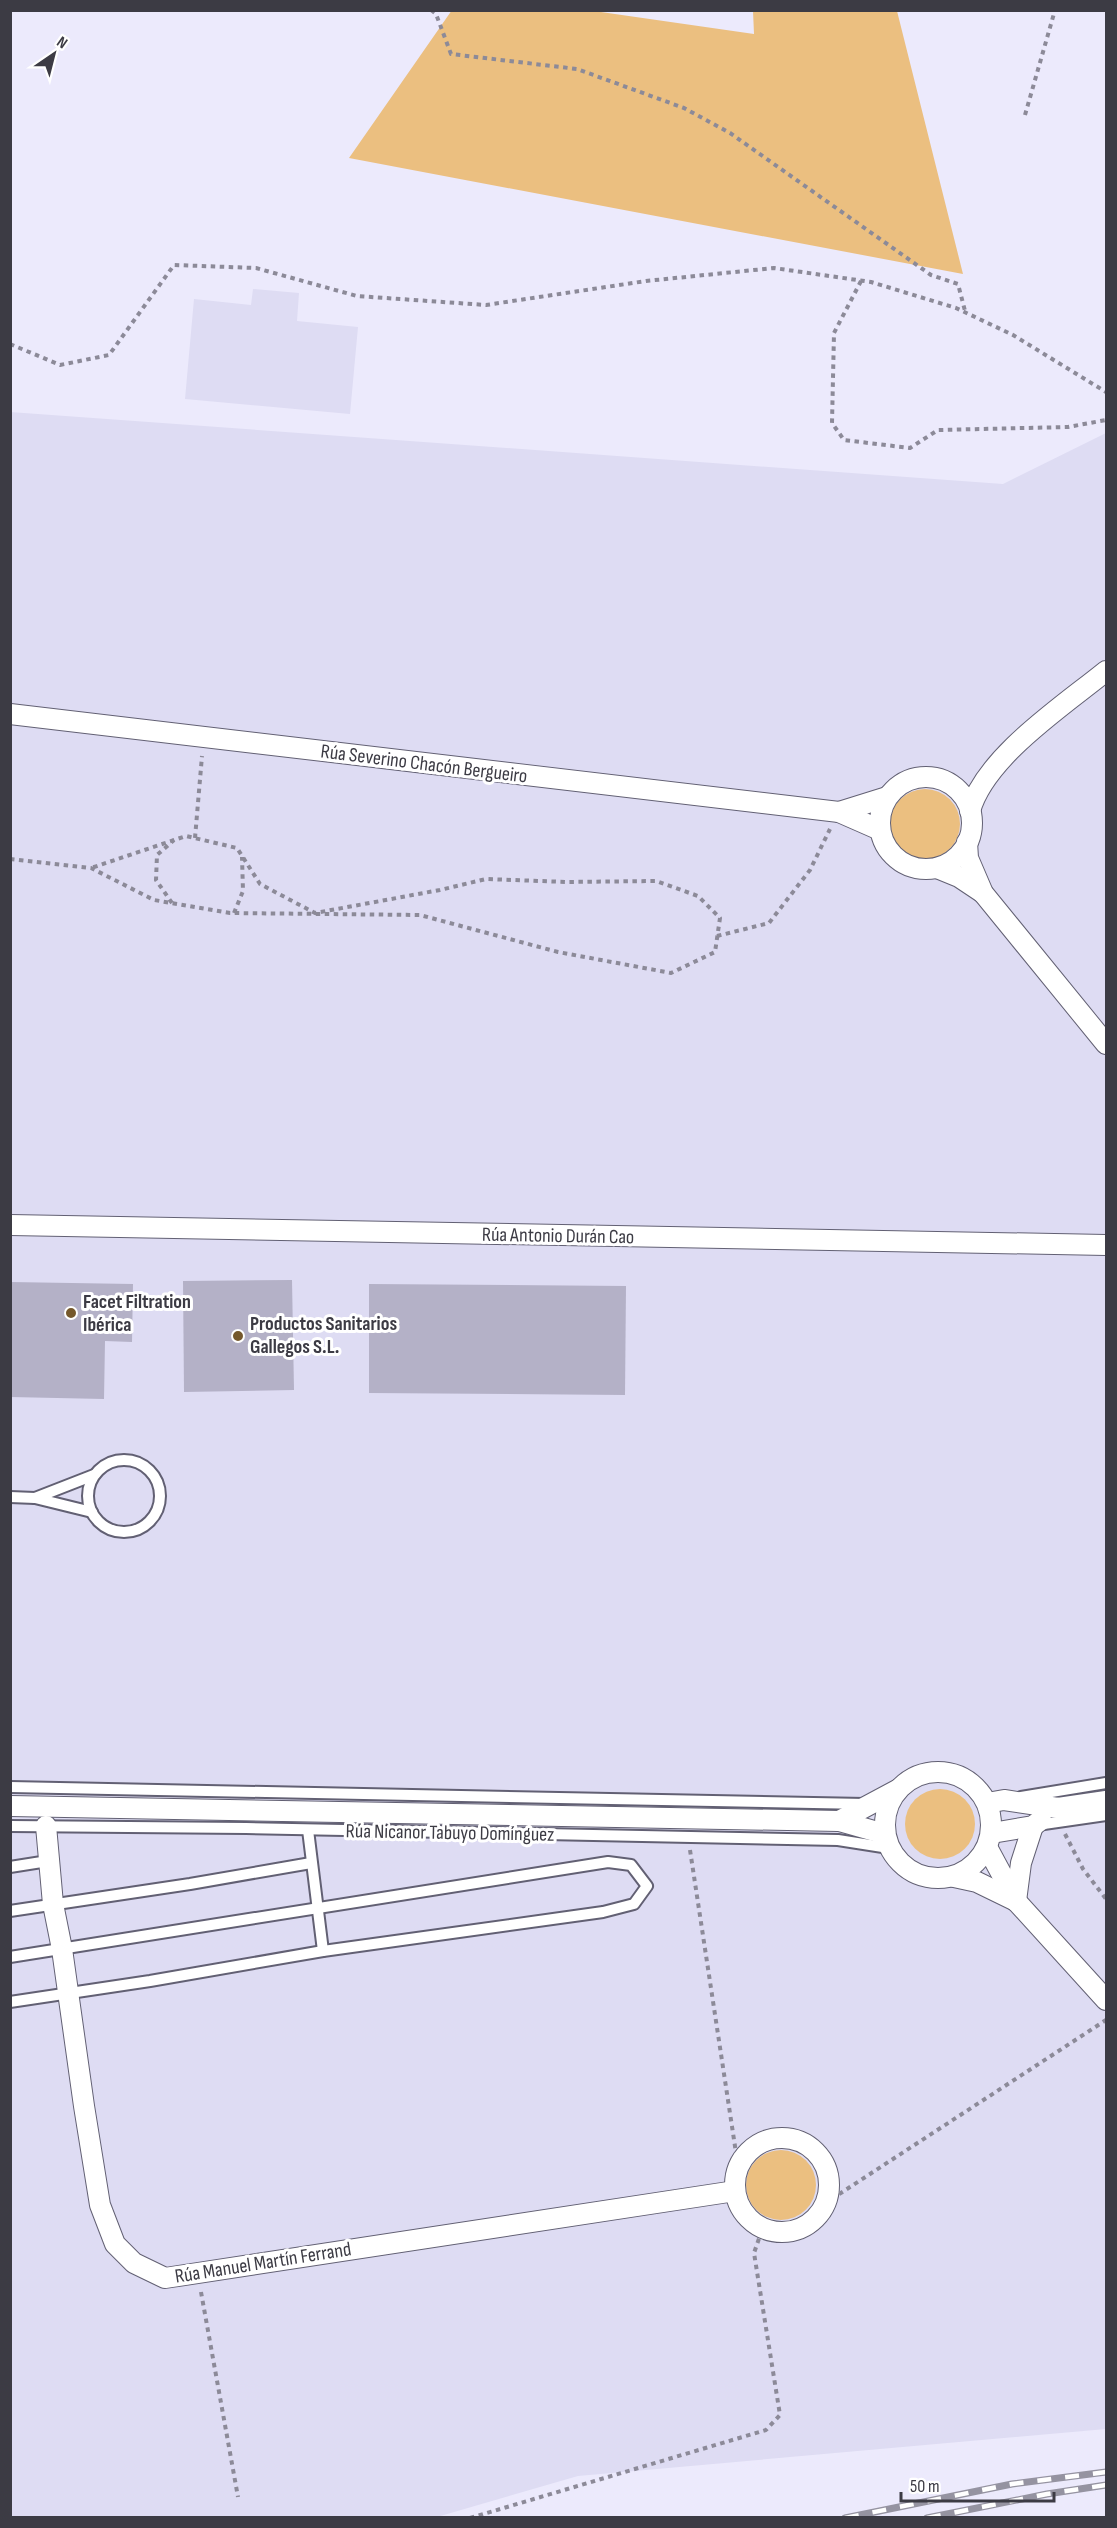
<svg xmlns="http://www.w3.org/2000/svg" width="1117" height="2528" font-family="'Sofia Sans Condensed',sans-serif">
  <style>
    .built { fill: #dedcf3 }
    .green { fill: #ebbf80 }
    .building { fill: #b4b1c7 }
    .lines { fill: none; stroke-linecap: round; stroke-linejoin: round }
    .service-casing { stroke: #626073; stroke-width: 14 }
    .minor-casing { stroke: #626073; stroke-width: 22 }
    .path { stroke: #8c8a98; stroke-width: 4; stroke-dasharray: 4.5 4.5; stroke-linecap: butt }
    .service { stroke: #fff; stroke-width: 10 }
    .minor { stroke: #fff; stroke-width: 20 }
    .rail-casing { stroke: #9593a1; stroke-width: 7 }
    .rail { stroke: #fff; stroke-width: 4.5; stroke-dasharray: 14; stroke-linecap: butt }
    .poi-dot { fill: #75582c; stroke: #fff; stroke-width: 2 }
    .labels { text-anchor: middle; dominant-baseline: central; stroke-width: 6; stroke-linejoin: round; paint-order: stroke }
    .street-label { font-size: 20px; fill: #3c3b44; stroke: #fff }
    .poi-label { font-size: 20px; font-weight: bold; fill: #3c3b44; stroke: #fff; text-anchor: start }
  </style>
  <rect width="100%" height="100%" fill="#eceafc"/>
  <g class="built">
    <path d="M253,289L299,293L297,321L358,327L350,414L185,399L194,299L251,305Z"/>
    <path d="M10,412L1003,484L1106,433V2429L578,2476L437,2517H11Z"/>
  </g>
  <g class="green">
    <path d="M452,10L594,11L754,34L753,11H897L963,274L349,158Z"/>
    <circle cx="925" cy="824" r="35"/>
    <circle cx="940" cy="1824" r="35"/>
    <circle cx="781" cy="2185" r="35"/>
  </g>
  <g class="building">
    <path d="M292,1280L294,1390L184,1392L183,1281Z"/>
    <path d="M10,1282L133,1284L132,1342L105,1341L104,1399L10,1397Z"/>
    <path d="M369,1284L626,1286L625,1395L369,1393Z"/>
  </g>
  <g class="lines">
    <g class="service-casing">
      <g id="service">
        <circle cx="124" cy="1496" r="36"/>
        <path d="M10,1497L35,1498L92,1512"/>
        <path d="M35,1498L94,1475"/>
        <path d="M10,1787L865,1804"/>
        <path d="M1021,1797L1106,1783"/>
        <path d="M1037,1825L1106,1815"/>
        <path d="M10,1826L246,1828L838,1840L889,1848"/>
        <path d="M308,1830L323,1951"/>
        <path d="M10,1867L48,1861"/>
        <path d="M10,1911L190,1884L311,1863"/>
        <path d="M10,1957L608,1862L631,1865L647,1886L634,1904L603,1912L323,1951L150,1981L10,2002"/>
      </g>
    </g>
    <g class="minor-casing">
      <g id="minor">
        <path d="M10,714L839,812L880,830"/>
        <circle cx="926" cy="823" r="46"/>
        <path d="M970,811C985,757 1063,706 1106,671"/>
        <path d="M839,812L887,797"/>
        <path d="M967,842L968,858L983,893L1106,1044"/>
        <path d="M937,868L959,877L983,893"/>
        <path d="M10,1225L1106,1245"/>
        <circle cx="938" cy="1825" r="53"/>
        <path d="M987,1803L1004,1800L1058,1808L1106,1801"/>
        <path d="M10,1806L839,1821L885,1834"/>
        <path d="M839,1821L897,1790"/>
        <path d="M46,1826L53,1904L62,1949L84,2106L100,2205L115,2244L134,2263L165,2278L735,2191"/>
        <path d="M992,1833L1033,1826L1041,1820"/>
        <path d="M987,1847L1016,1901L1106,2000"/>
        <path d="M954,1877L977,1882L1016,1901"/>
        <path d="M1016,1901L1021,1863L1033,1826"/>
        <circle cx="782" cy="2185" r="47"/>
      </g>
    </g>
    <g class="path">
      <path d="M431,10L436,14L451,54L577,69L684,108L730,133L931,275L958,284L965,311"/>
      <path d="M1025,115L1055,10"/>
      <path d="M861,281L834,333L832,423L844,440L910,448L938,430L1068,427L1106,420"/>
      <path d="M10,344L60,365L109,355L174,265L256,268L357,296L486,305L646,281L774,268L871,282L956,308L1013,335L1106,392"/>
      <path d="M195,838L202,756"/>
      <path d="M10,859L91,868L154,900L230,913L420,915L558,952L671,973L715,952L720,918L698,896L656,881L566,882L486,879L440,890L315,913L260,884L237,848L186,836L91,868"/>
      <path d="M172,903L156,880L157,855L174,840"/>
      <path d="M234,913L243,891L242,857"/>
      <path d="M717,936L769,923L810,870L830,829"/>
      <path d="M1065,1834L1083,1869L1106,1899"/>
      <path d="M690,1850L738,2166"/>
      <path d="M824,2204L1106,2020"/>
      <path d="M201,2292L238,2497"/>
      <path d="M470,2518L766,2430L780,2415L754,2253L763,2227"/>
    </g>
    <use href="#service" class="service"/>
    <use href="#minor" class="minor"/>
    <g class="rail-casing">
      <g id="rail">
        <path d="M845,2518L1012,2484L1106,2472"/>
        <path d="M927,2518L1047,2494L1106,2485"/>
      </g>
    </g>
    <use href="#rail" class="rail"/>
  </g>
  <g class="poi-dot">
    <circle cx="71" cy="1313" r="6"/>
    <circle cx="238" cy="1336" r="6"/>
  </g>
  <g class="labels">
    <g class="street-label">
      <text transform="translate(424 764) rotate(7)">Rúa Severino Chacón Bergueiro</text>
      <text transform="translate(558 1236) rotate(1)">Rúa Antonio Durán Cao</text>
      <text transform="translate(450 1833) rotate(1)">Rúa Nicanor Tabuyo Domínguez</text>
      <text transform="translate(263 2263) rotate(-9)">Rúa Manuel Martín Ferrand</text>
    </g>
    <g class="poi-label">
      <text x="83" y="1302">Facet Filtration<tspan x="83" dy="23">Ibérica</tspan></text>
      <text x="250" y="1324">Productos Sanitarios<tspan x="250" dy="23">Gallegos S.L.</tspan></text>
    </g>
  </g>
  <rect width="1117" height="2528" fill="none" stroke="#3c3b44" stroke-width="24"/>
  <g transform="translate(54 54) rotate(35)" stroke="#ffffff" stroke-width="4.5" paint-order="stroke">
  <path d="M0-4.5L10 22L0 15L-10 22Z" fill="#3c3b44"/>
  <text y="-9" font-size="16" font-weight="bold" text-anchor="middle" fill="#3c3b44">N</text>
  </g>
  <path d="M901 2492v9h153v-9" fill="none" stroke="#3c3b44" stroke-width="3"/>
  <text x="910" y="2492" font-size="18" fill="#3c3b44" stroke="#ffffff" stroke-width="4.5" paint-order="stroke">50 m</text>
</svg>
